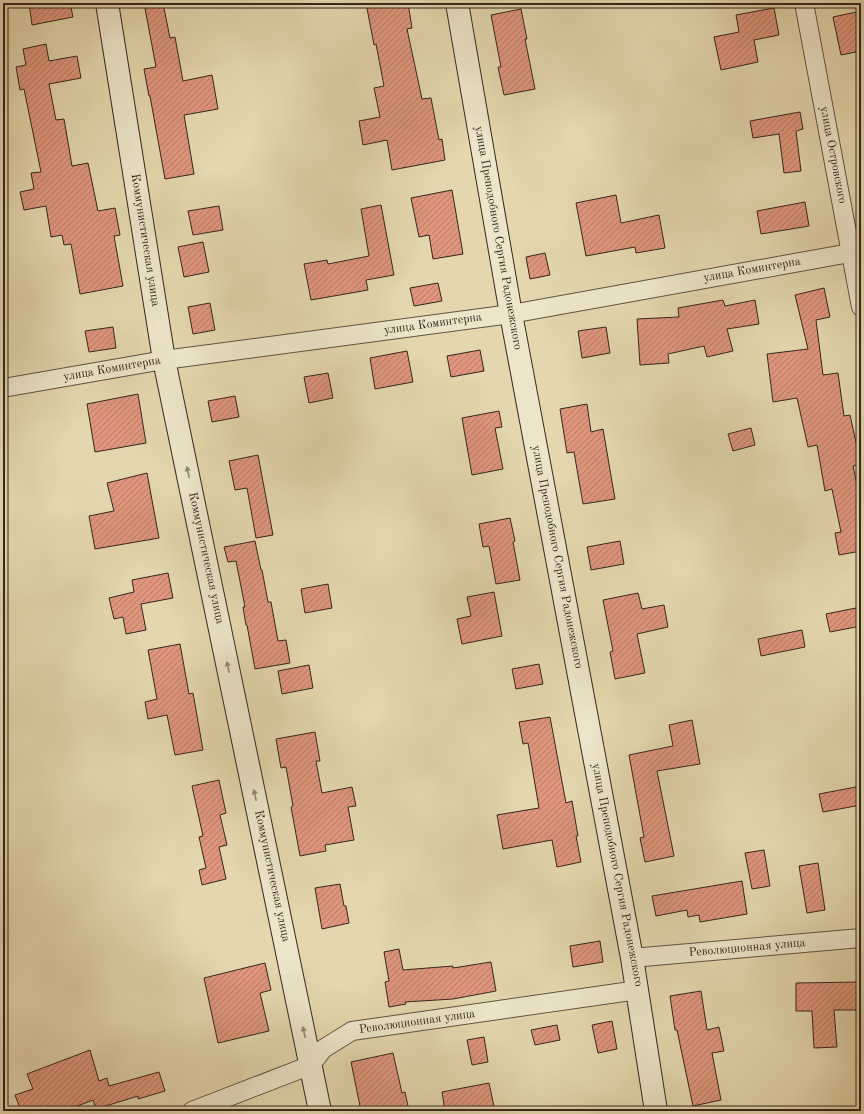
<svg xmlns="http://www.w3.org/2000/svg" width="864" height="1114" font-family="'Old Standard TT',serif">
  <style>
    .building { fill: url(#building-hatch); stroke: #35251e }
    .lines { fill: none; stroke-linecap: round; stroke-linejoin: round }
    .street-casing { stroke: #615242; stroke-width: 20 }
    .secondary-casing { stroke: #35251e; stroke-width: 24 }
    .street { stroke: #ede5ca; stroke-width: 18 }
    .secondary { stroke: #ede5ca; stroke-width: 22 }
    .oneway { fill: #918574 }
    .labels { text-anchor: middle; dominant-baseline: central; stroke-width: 3; stroke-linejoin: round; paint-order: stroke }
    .street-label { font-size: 12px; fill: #35251e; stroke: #ede5ca }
  </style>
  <defs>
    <pattern id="building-hatch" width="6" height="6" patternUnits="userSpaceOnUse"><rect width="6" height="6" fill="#df967c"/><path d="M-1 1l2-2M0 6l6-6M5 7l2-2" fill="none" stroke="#b67a65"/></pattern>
  </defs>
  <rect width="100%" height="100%" fill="#e4d7ad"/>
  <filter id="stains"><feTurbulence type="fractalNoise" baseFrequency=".005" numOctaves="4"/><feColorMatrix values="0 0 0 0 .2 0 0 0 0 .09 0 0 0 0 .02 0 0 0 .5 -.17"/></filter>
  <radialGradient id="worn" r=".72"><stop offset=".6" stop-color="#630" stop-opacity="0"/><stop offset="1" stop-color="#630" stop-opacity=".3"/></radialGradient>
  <g class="building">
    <path d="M29,3H70L73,17L32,25Z"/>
    <path d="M144,3H163L170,38L175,37L183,81L212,75L218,109L184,115L194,174L165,179L150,96H149L144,69L156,67Z"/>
    <path d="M366,3H408L412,28L407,29L422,99L431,98L439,140L442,139L445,160L392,170L387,140L363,145L359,121L380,117L374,88L384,86L376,44L374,45Z"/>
    <path d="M774,8L779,35L754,40L758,62L721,70L714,37L739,32L736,15Z"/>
    <path d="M521,9L527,39H525L535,89L504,95L498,67H501L491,15Z"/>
    <path d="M861,11V51L841,55L833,17Z"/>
    <path d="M46,44L49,61L77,56L81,78L49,84L56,120L64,119L72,166L88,163L98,211L115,208L120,235L114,236L123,286L80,294L71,244L64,245L62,235L51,237L46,206L24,210L20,192L34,189L31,173L41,172L24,89L20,90L16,67L26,65L23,49Z"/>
    <path d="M800,112L803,129L796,131L801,171L784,173L779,134L753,138L750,121Z"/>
    <path d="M452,190L463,254L433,259L429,235L419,237L411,198Z"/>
    <path d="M616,195L621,223L659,215L665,248L636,253L635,247L586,256L576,203Z"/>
    <path d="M805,202L809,226L761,234L757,211Z"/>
    <path d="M381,205L394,275L366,280L368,290L311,300L304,264L327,260L328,264L369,256L361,209Z"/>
    <path d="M219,206L223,230L193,235L188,211Z"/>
    <path d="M203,242L209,272L184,277L178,247Z"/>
    <path d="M545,253L550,275L530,279L526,257Z"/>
    <path d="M438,283L442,301L414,306L410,288Z"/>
    <path d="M824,288L830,317L816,320L823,375L838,373L844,416L850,415L861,465L853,466L861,503V551L839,555L835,533L841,532L832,489L825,491L817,445L808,447L797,398L773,402L767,354L808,349L795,295Z"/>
    <path d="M723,300L725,306L755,300L759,324L727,329L733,351L707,357L704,346L668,354L669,363L640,365L637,319L679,317L678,308Z"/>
    <path d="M210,303L215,330L193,334L188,307Z"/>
    <path d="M113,327L116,348L89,352L85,331Z"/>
    <path d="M606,327L610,353L582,358L578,331Z"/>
    <path d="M480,350L484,371L451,377L447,356Z"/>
    <path d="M407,351L413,382L375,389L370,358Z"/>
    <path d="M328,373L333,398L309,403L304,377Z"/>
    <path d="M138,394L146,443L95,452L87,404Z"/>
    <path d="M235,396L239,417L212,422L208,401Z"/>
    <path d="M587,404L591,432L603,429L615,499L583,504L574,452L567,453L560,409Z"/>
    <path d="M499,411L502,427L495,428L503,469L472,475L462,418Z"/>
    <path d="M751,428L755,445L733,451L728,434Z"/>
    <path d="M258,455L273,535L256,538L247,488L235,490L229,461Z"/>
    <path d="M147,473L159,538L95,549L89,516L114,511L107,483Z"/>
    <path d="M510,518L515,541L513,542L520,580L496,584L489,546L483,547L479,524Z"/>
    <path d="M255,541L261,570H262L268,602H271L278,641L286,640L290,663L255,669L247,625H246L243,607H245L236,561L228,562L224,547Z"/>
    <path d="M620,541L624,564L591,570L587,547Z"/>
    <path d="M168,573L173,598L141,604L146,630L126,634L123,617L114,619L109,598L134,592L132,580Z"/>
    <path d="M328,584L332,608L305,613L301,589Z"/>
    <path d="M494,592L502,636L462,644L457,619L471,616L467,597Z"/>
    <path d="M638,593L642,609L664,605L668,627L637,634L645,673L615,679L610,652L613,651L603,600Z"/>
    <path d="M861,607V626L830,632L826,614Z"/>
    <path d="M802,630L805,647L761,656L758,639Z"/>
    <path d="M180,644L189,694L193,693L203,750L175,755L167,715L148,719L145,702L157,699L148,650Z"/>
    <path d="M539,664L543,684L516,689L512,669Z"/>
    <path d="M309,665L313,688L282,694L278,671Z"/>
    <path d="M550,717L566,803L572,801L578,836H576L581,862L557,867L552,840L503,849L497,815L539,808L528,743L523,744L519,722Z"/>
    <path d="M692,720L700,764L657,771L674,856L645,862L640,838L644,837L629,755L673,746L669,725Z"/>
    <path d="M315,732L320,761H316L322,793L352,787L356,806L348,807L354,840L325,845L326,851L300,856L291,807L293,806L286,767L281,768L276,739Z"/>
    <path d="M219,780L226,813L220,815L227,845L219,847L226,879L202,885L199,870L206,868L199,837L203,836L192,786Z"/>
    <path d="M861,786V805L823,812L819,794Z"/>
    <path d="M764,850L770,886L752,889L745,853Z"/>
    <path d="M818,863L825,910L807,913L799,866Z"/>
    <path d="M742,881L747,914L700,922L699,915L688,917L687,910L656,916L652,896Z"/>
    <path d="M340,884L344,906H346L349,923L322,929L315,888Z"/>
    <path d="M600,941L603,962L573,967L570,946Z"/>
    <path d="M399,949L403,970L453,966V968L491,962L496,991L453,999L405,1002L406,1004L389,1007L385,982L389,981L384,952Z"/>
    <path d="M265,963L271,990L260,993L269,1031L218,1043L204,978Z"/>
    <path d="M861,982V1010H834L837,1047L814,1048L812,1011H796V983Z"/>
    <path d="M701,991L707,1030L719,1027L724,1051L712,1053L721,1100L693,1106L677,1030H675L670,996Z"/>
    <path d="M612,1021L617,1049L598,1053L592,1025Z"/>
    <path d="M557,1025L560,1040L535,1045L531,1030Z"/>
    <path d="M484,1037L488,1062L472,1065L467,1040Z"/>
    <path d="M90,1050L99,1081L107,1078L109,1086L159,1072L165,1091L138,1099V1096L96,1109L93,1100L64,1111H21L15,1095L33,1089L27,1074Z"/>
    <path d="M393,1053L402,1093L405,1092L409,1111H361L351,1062Z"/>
    <path d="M489,1083L495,1111H445L442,1092Z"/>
  </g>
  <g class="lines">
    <g class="street-casing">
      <g id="street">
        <path d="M804,3L861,307"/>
        <path d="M3,388L164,360L511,314L861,251"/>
        <path d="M632,958L861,938"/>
        <path d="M192,1111L311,1065L323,1049L352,1031L638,990"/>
      </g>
    </g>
    <g class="secondary-casing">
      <g id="secondary">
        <path d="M107,3L164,360L320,1111"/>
        <path d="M457,3L511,314L632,958L656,1111"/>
      </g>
    </g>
    <use href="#street" class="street"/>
    <use href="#secondary" class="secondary"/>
  </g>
  <defs><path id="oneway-solid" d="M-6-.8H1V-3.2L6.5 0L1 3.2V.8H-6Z"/></defs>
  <g class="oneway">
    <use href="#oneway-solid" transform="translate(188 472) rotate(-102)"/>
    <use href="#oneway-solid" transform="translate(228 667) rotate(-102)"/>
    <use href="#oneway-solid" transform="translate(255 795) rotate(-102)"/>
    <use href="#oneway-solid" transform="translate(304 1032) rotate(-102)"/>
  </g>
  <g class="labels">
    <g class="street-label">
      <text transform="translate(833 155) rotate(79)">улица Островского</text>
      <text transform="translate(498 238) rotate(80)">улица Преподобного Сергия Радонежского</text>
      <text transform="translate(145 240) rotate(81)">Коммунистическая улица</text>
      <text transform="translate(752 270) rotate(-10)">улица Коминтерна</text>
      <text transform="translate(433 324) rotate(-8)">улица Коминтерна</text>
      <text transform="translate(112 369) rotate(-10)">улица Коминтерна</text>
      <text transform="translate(557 557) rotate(79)">улица Преподобного Сергия Радонежского</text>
      <text transform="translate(206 558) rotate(78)">Коммунистическая улица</text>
      <text transform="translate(617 875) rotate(79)">улица Преподобного Сергия Радонежского</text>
      <text transform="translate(272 876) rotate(78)">Коммунистическая улица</text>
      <text transform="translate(747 948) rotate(-5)">Революционная улица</text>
      <text transform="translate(417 1022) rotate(-8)">Революционная улица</text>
    </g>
  </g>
  <rect width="864" height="1114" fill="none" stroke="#e4d7ad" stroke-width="16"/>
  <rect x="4" y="4" width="856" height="1106" fill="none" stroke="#35251e" stroke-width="2"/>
  <rect x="8" y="8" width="848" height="1098" fill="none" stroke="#35251e"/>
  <rect width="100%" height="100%" filter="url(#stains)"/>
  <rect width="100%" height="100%" fill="url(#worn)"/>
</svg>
